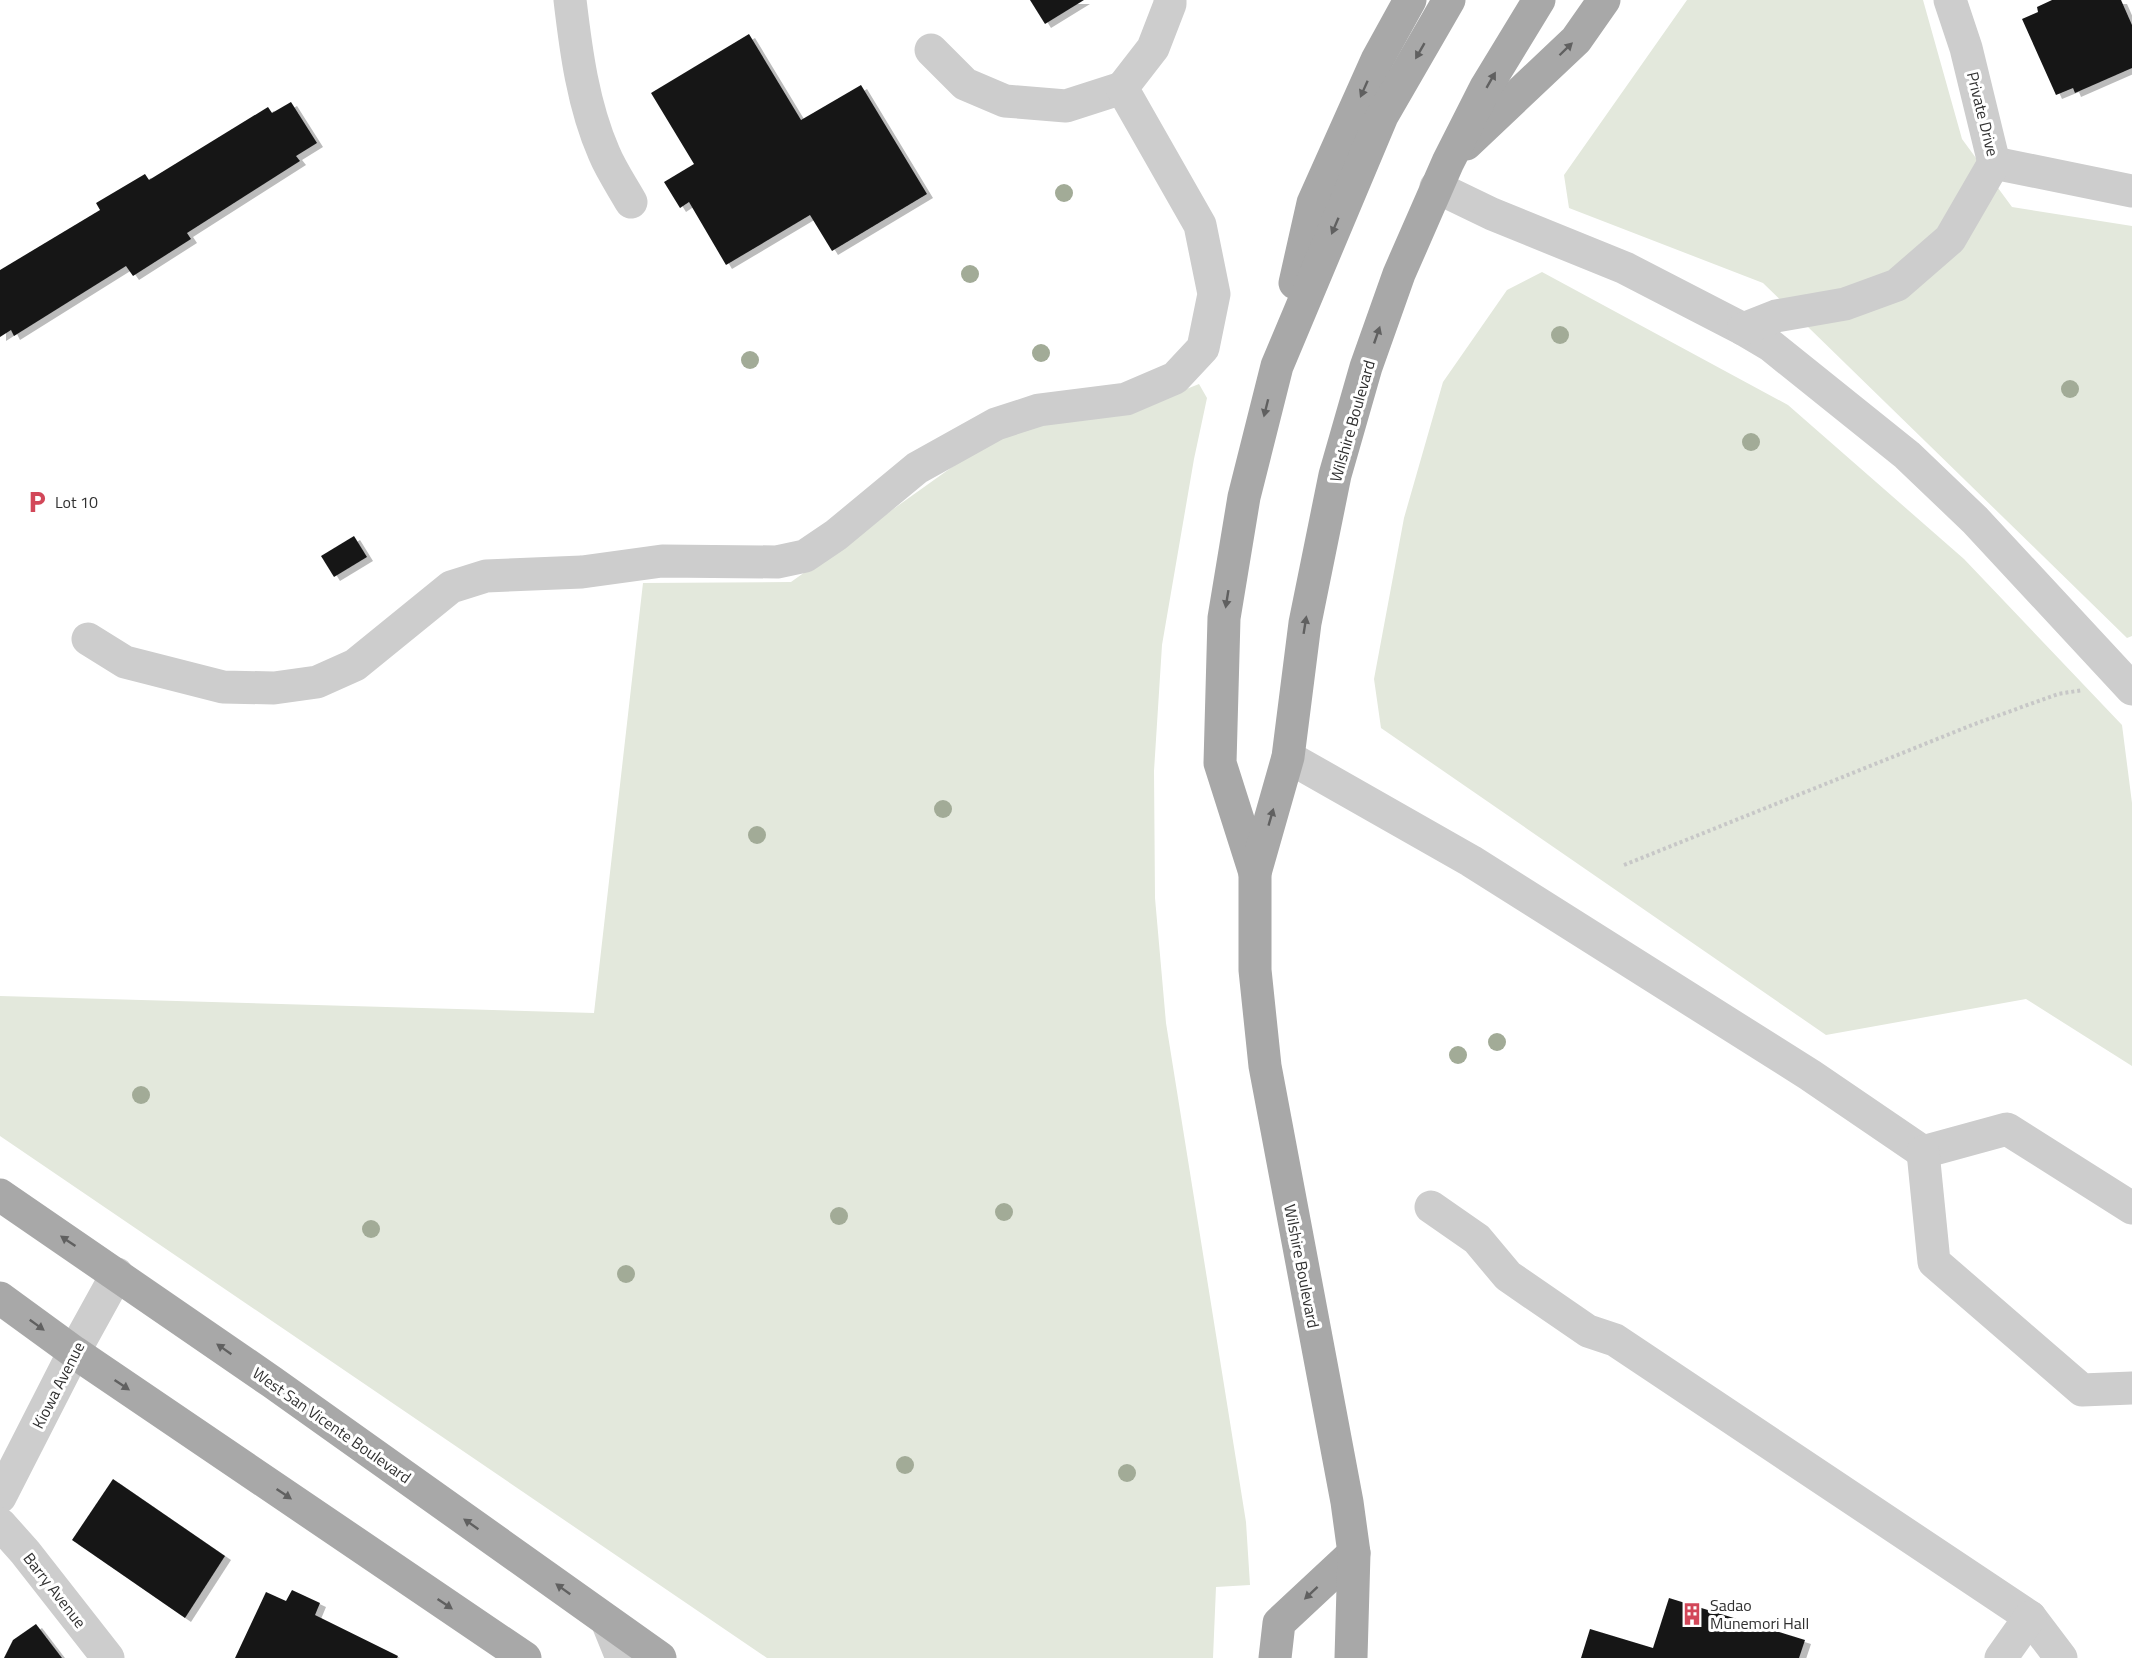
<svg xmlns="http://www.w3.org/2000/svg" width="2132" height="1658" font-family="'Titillium Web',sans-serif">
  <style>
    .green { fill: #e3e8dc }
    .building { fill: #171717; filter: url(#shadow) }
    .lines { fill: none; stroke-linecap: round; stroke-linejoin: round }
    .path { stroke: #c7c7c7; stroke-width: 4; stroke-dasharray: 3 3; stroke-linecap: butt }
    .minor { stroke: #cdcdcd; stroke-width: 33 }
    .major { stroke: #a8a8a8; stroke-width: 33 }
    .tree { fill: #a2ab97 }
    .oneway { fill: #606060 }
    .labels { text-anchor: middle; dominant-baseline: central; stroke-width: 6; stroke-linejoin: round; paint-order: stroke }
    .street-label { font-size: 16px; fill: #303030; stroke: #fff }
    .poi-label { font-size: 16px; fill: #303030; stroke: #fff; text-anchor: start }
  </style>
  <defs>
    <filter id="shadow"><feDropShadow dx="6" dy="4" stdDeviation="0" flood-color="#0004"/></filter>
  </defs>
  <rect width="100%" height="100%" fill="#fff"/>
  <g class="green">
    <path d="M1687,0H1923L1962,139L2012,207L2132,226V636L2127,638L1763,283L1569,208L1564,175Z"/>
    <path d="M1542,272L1788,405L1964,559L2122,725L2132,803V1066L2026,999L1826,1035L1381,728L1374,679L1404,518L1443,382L1507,290Z"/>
    <path d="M1199,384L1207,398L1194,459L1162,645L1154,771L1155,898L1166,1023L1246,1522L1250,1585L1216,1587L1213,1658H767L0,1136V996L594,1013L643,583L791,582L983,445L1036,423L1144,406Z"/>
  </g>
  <g class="building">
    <path d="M1030,0H1084L1045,24Z"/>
    <path d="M2052,0H2121L2132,25V68L2075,93L2073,88L2056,95L2022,19L2038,12L2037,7Z"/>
    <path d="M749,34L801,120L861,85L927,194L832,251L810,215L726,265L689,202L680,208L664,182L694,164L651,93Z"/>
    <path d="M291,102L317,143L296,156L300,161L187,233L191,239L133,276L126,266L14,336L11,330L0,337V270L100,210L96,203L145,174L149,180L268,107L272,113Z"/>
    <path d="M354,536L367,557L334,577L321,556Z"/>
    <path d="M113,1479L225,1556L185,1618L72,1540Z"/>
    <path d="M292,1590L320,1603L315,1615L398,1656L397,1658H235L266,1592L286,1601Z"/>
    <path d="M1669,1598L1805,1640L1799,1658H1581L1590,1629L1653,1648Z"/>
    <path d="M36,1624L62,1658H4L13,1640Z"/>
  </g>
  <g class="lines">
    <path class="path" d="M1624,865L1972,725L2058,694L2083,690"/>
    <g class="minor">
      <path d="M570,0C576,51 583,105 604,153C611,170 622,186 631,202"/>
      <path d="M1950,0L1966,48L1994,163"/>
      <path d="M931,50L965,84L1005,101L1066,106L1122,88"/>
      <path d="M1994,163L2132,191"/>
      <path d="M1436,187L1492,214L1625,268L1743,329L1770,345L1907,455L1975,520L2132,689"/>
      <path d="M1743,329L1776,316L1845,304L1897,285L1950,239L1994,163"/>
      <path d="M88,639L125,662L223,687L274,688L317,682L355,665L451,587L486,576L582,572L662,561L777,562L805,556L836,535L917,468L996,424L1039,410L1126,399L1175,378L1203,348L1214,294L1200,225L1122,88L1153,48L1170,4V0"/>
      <path d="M1288,757L1471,861L1810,1075L1923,1152L2007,1129L2132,1208"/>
      <path d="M1923,1152L1934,1262L2082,1390L2132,1388"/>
      <path d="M1431,1207L1477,1239L1508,1276L1588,1331L1615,1340L2030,1617L2061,1658"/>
      <path d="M0,1497L74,1352L117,1274"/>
      <path d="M0,1524L25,1552L108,1658"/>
      <path d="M607,1621L622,1658"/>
      <path d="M2001,1658L2030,1617"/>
    </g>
    <g class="major">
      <path d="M1466,144L1576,40L1604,0"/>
      <path d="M1295,283L1313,203L1377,60L1410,0"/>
      <path d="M1255,873L1220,763L1224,618L1244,497L1277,366L1382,116L1449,0"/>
      <path d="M0,1195L272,1382L660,1658"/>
      <path d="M0,1298L74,1352L525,1658"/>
      <path d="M1275,1658L1279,1623L1354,1553"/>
      <path d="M1351,1658L1354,1553L1347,1502L1265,1066L1255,970V873L1288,757L1305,623L1335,475L1366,367L1399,274L1448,162L1486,87L1539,0"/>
    </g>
  </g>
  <g class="tree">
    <circle cx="1064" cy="193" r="9"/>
    <circle cx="970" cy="274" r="9"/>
    <circle cx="1560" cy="335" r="9"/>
    <circle cx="1041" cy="353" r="9"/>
    <circle cx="750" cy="360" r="9"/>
    <circle cx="2070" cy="389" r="9"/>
    <circle cx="1751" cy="442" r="9"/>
    <circle cx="943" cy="809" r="9"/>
    <circle cx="757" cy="835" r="9"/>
    <circle cx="1497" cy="1042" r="9"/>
    <circle cx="1458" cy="1055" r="9"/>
    <circle cx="141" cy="1095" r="9"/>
    <circle cx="1004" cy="1212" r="9"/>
    <circle cx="839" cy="1216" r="9"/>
    <circle cx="371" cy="1229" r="9"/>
    <circle cx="626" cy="1274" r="9"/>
    <circle cx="905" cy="1465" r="9"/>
    <circle cx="1127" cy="1473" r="9"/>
  </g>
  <defs><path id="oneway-solid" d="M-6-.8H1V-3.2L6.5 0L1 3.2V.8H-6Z" transform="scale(1.5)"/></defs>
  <g class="oneway">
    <use href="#oneway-solid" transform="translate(1566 49) rotate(-44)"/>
    <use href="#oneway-solid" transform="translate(1420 51) rotate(120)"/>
    <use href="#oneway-solid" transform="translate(1491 80) rotate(-60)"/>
    <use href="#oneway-solid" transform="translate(1364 89) rotate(114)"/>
    <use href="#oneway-solid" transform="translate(1335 226) rotate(113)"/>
    <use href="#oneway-solid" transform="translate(1377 335) rotate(-71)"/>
    <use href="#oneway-solid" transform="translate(1266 408) rotate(104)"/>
    <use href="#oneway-solid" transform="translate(1227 599) rotate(99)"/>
    <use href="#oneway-solid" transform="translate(1305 625) rotate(-81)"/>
    <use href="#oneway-solid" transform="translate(1271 817) rotate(-74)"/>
    <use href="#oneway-solid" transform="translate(68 1241) rotate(-146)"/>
    <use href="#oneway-solid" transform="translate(37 1325) rotate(36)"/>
    <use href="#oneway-solid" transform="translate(224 1349) rotate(-145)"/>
    <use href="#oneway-solid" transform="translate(122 1385) rotate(34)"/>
    <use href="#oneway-solid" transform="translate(284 1494) rotate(34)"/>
    <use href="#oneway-solid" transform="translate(471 1524) rotate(-145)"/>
    <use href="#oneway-solid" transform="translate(563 1589) rotate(-144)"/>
    <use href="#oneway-solid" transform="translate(1311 1593) rotate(137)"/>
    <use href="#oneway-solid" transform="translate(445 1604) rotate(34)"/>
  </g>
  <defs>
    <g id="parking-bare" transform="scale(1.8)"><path d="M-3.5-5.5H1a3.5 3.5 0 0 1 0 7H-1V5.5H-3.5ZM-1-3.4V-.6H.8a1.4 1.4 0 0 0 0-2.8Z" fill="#d24759" stroke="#fff" stroke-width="2.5" paint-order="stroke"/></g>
    <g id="building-bare" transform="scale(1.8)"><path d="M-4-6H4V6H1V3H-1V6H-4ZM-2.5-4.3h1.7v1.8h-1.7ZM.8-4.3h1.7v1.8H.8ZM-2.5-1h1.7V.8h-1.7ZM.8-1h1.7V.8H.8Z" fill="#d24759" stroke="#fff" stroke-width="2.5" paint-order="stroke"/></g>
  </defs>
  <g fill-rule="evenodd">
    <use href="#parking-bare" x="37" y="502"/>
    <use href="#building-bare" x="1692" y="1614"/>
  </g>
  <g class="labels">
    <g class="street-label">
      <text transform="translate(1983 114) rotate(76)">Private Drive</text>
      <text transform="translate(1352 421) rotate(-74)">Wilshire Boulevard</text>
      <text transform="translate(1302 1266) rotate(79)">Wilshire Boulevard</text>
      <text transform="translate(58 1385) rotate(-63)">Kiowa Avenue</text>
      <text transform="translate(332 1425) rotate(35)">West San Vicente Boulevard</text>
      <text transform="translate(55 1590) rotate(52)">Barry Avenue</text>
    </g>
    <g class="poi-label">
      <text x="55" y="502">Lot 10</text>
      <text x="1710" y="1605">Sadao<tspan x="1710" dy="18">Munemori Hall</tspan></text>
    </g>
  </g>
</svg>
